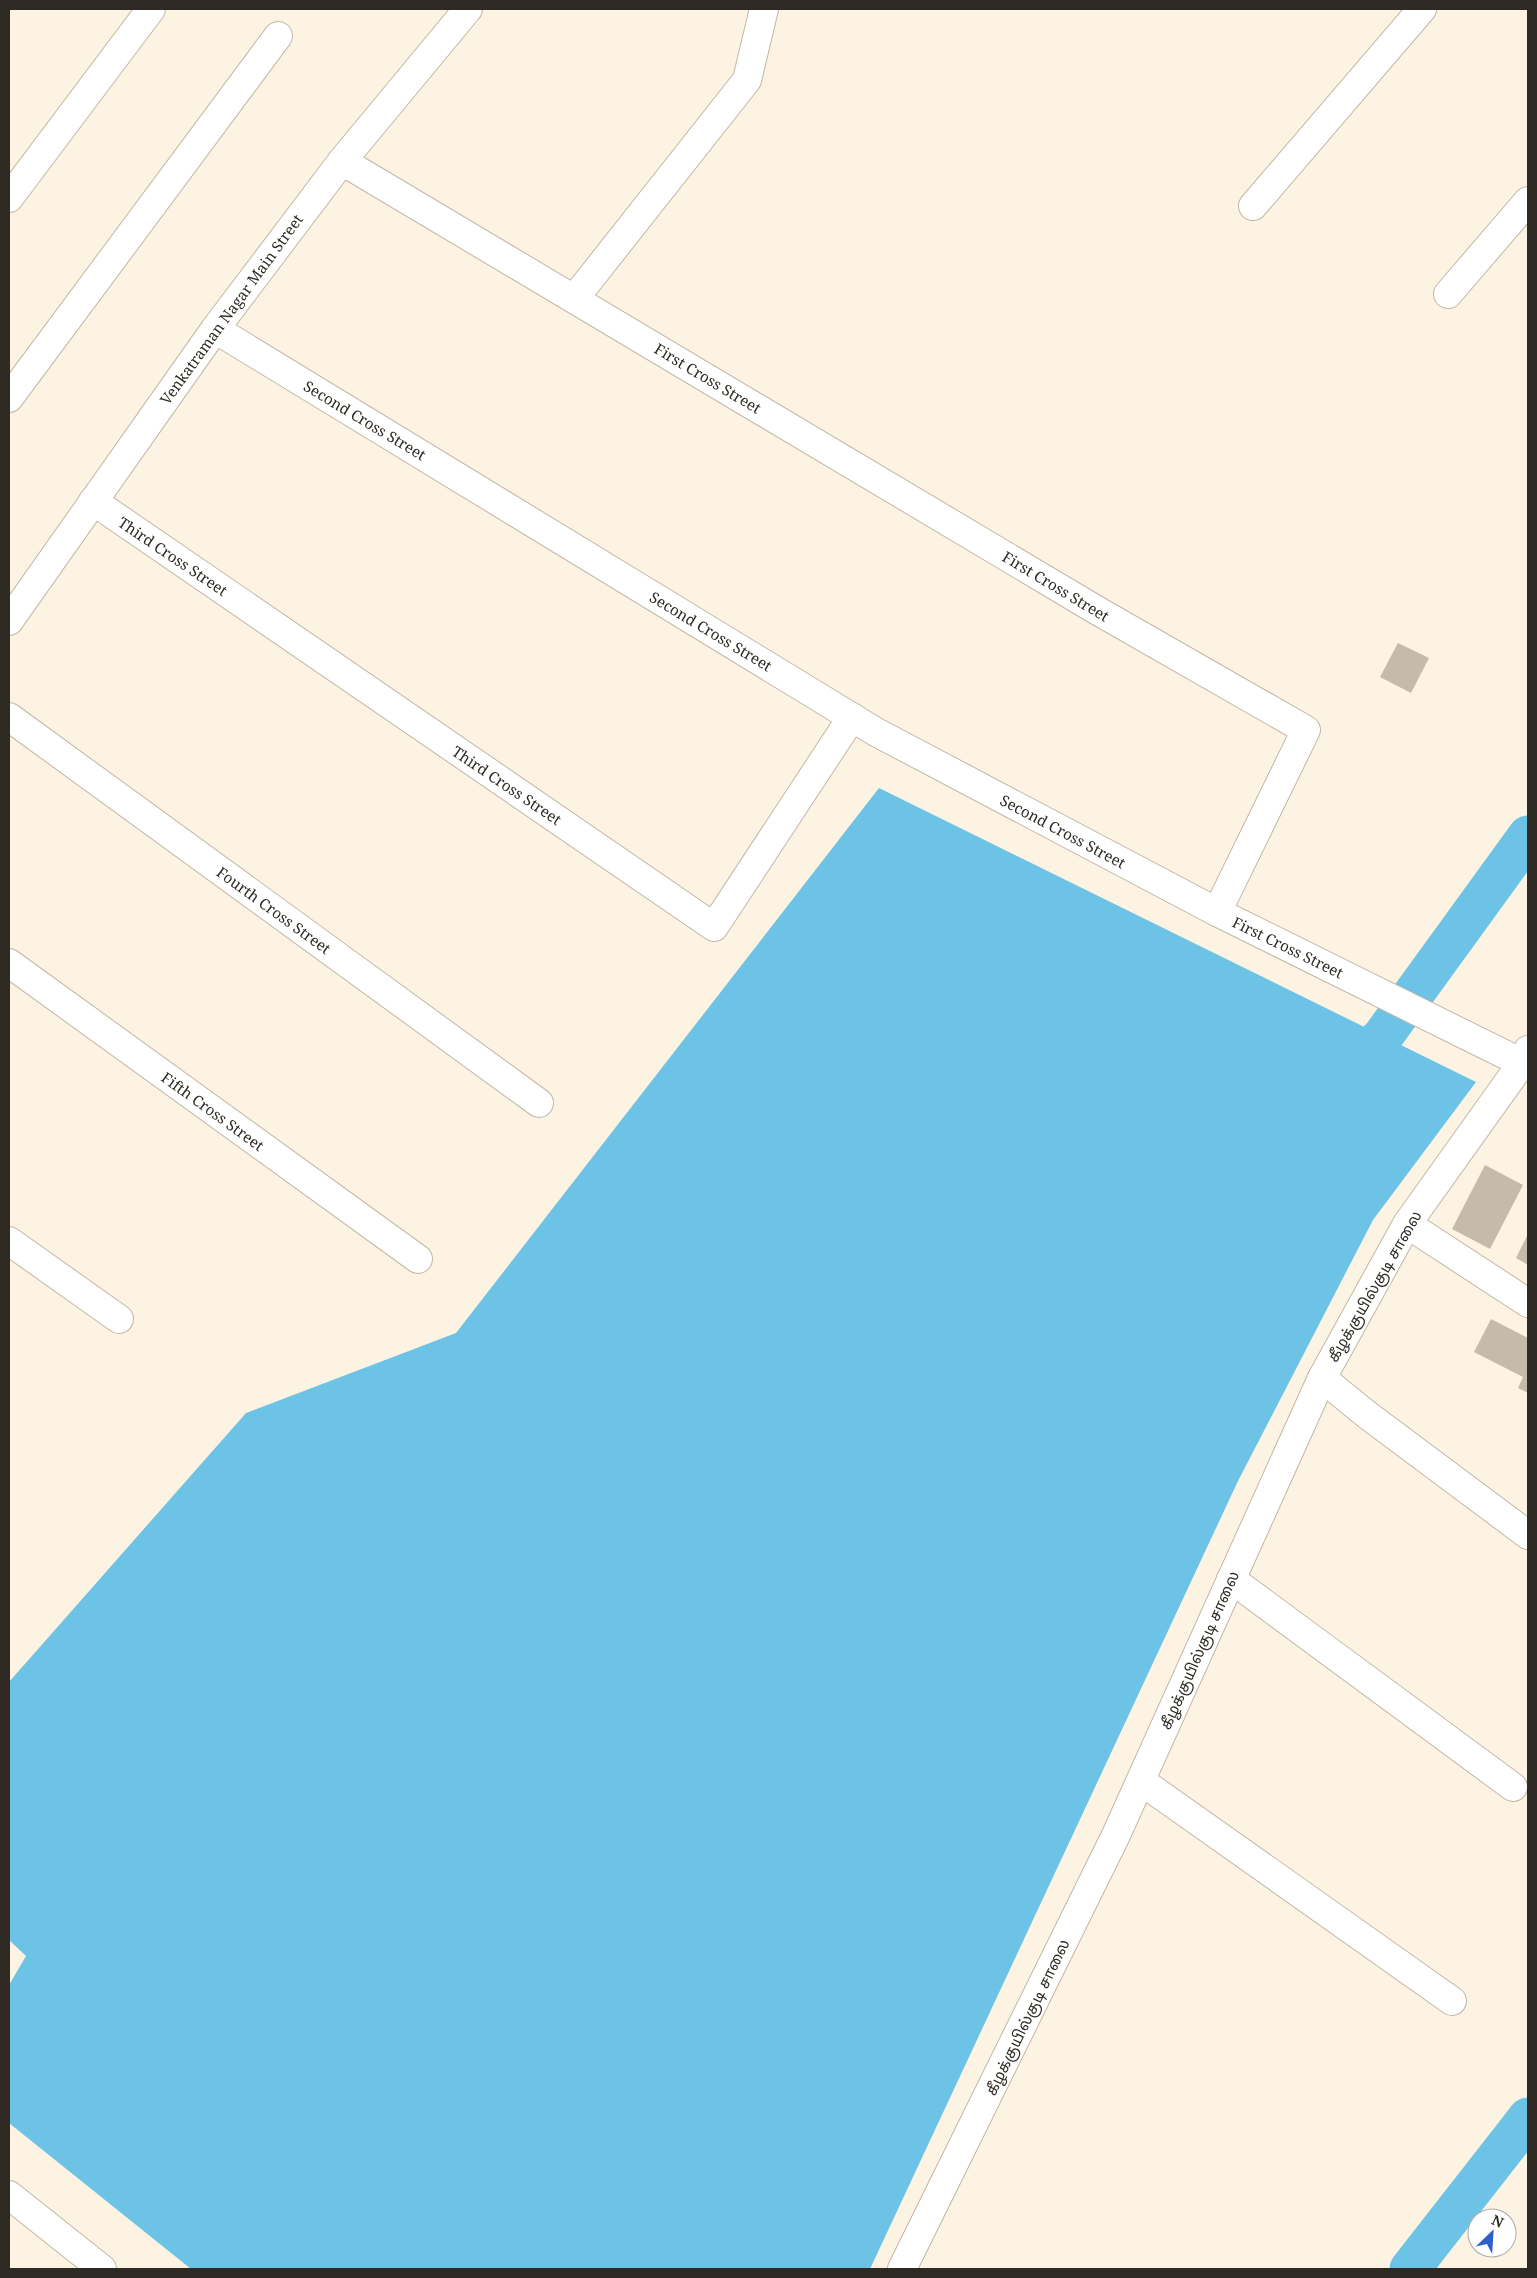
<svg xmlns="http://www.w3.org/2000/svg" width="1537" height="2278" font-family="'Noto Serif','Noto Sans Tamil',serif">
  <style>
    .water { fill: #6cc3e5 }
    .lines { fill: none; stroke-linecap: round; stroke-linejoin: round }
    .canal { stroke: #6cc3e5; stroke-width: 41 }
    .building { fill: #c5bbab }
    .minor-casing { stroke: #c1b7a7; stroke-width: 30 }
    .minor { stroke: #fff; stroke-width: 28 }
    .labels { text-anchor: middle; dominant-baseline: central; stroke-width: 4; stroke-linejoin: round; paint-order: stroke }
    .street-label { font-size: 15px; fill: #2e2a23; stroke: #fff }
  </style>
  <rect width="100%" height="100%" fill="#fdf3e2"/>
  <path class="water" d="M879,788L1476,1082L1373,1220L1238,1481L870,2269H191L9,2123V1985L26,1956L9,1940V1682L246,1413L456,1333Z"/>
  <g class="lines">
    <g class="canal">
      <path d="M1345,1077L1383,1036L1528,836"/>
      <path d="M1410,2269L1528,2118"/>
    </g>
  </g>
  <g class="building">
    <path d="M1398,643L1429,658L1411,693L1380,677Z"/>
    <path d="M1485,1165L1523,1185L1490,1249L1452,1229Z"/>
    <path d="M1528,1234V1265L1516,1258Z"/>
    <path d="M1491,1319L1528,1338V1393L1518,1388L1523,1377L1474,1352Z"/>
  </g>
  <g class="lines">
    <g class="minor-casing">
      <g id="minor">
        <path d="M342,161L1098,611L1306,730L1217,912L1522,1063"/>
        <path d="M9,198L151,9"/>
        <path d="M1253,206L1422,9"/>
        <path d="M1448,294L1528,201"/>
        <path d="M574,299L747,80L764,9"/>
        <path d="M215,329L876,732L1217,912"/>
        <path d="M9,398L278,36"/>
        <path d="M93,501L714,927L852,717"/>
        <path d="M9,621L215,329L342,161L468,9"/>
        <path d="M9,717L539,1103"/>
        <path d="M9,963L418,1259"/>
        <path d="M1407,1224L1528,1303"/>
        <path d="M9,1241L119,1319"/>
        <path d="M1322,1378L1366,1414L1528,1535"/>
        <path d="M1231,1579L1513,1787"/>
        <path d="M1141,1781L1452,2001"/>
        <path d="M9,2195L102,2269"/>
        <path d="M902,2269L1116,1835L1322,1378L1407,1224L1522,1063L1528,1050"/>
      </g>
    </g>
    <use href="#minor" class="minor"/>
  </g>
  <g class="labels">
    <g class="street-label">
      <text transform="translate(231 309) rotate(-54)">Venkatraman Nagar Main Street</text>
      <text transform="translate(708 378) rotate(31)">First Cross Street</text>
      <text transform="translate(365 420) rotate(31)">Second Cross Street</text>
      <text transform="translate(173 556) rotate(34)">Third Cross Street</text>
      <text transform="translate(1056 586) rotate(31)">First Cross Street</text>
      <text transform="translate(711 631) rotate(31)">Second Cross Street</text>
      <text transform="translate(507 785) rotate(34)">Third Cross Street</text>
      <text transform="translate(1063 831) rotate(28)">Second Cross Street</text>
      <text transform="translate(274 910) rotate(36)">Fourth Cross Street</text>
      <text transform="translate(1288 947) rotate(26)">First Cross Street</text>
      <text transform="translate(213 1111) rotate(36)">Fifth Cross Street</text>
      <text transform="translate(1374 1286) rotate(-60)">கீழக்குயில்குடி சாலை</text>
      <text transform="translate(1199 1650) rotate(-66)">கீழக்குயில்குடி சாலை</text>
      <text transform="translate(1027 2017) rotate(-64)">கீழக்குயில்குடி சாலை</text>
    </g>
  </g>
  <rect width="1537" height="2278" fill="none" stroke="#2e2a23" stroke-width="20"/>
  <g transform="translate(1492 2233) rotate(25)"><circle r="24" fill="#ffffff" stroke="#abaaa7"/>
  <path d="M0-4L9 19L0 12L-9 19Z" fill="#2c5ecd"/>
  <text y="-8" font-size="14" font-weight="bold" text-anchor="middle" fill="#2e2a23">N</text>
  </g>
</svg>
